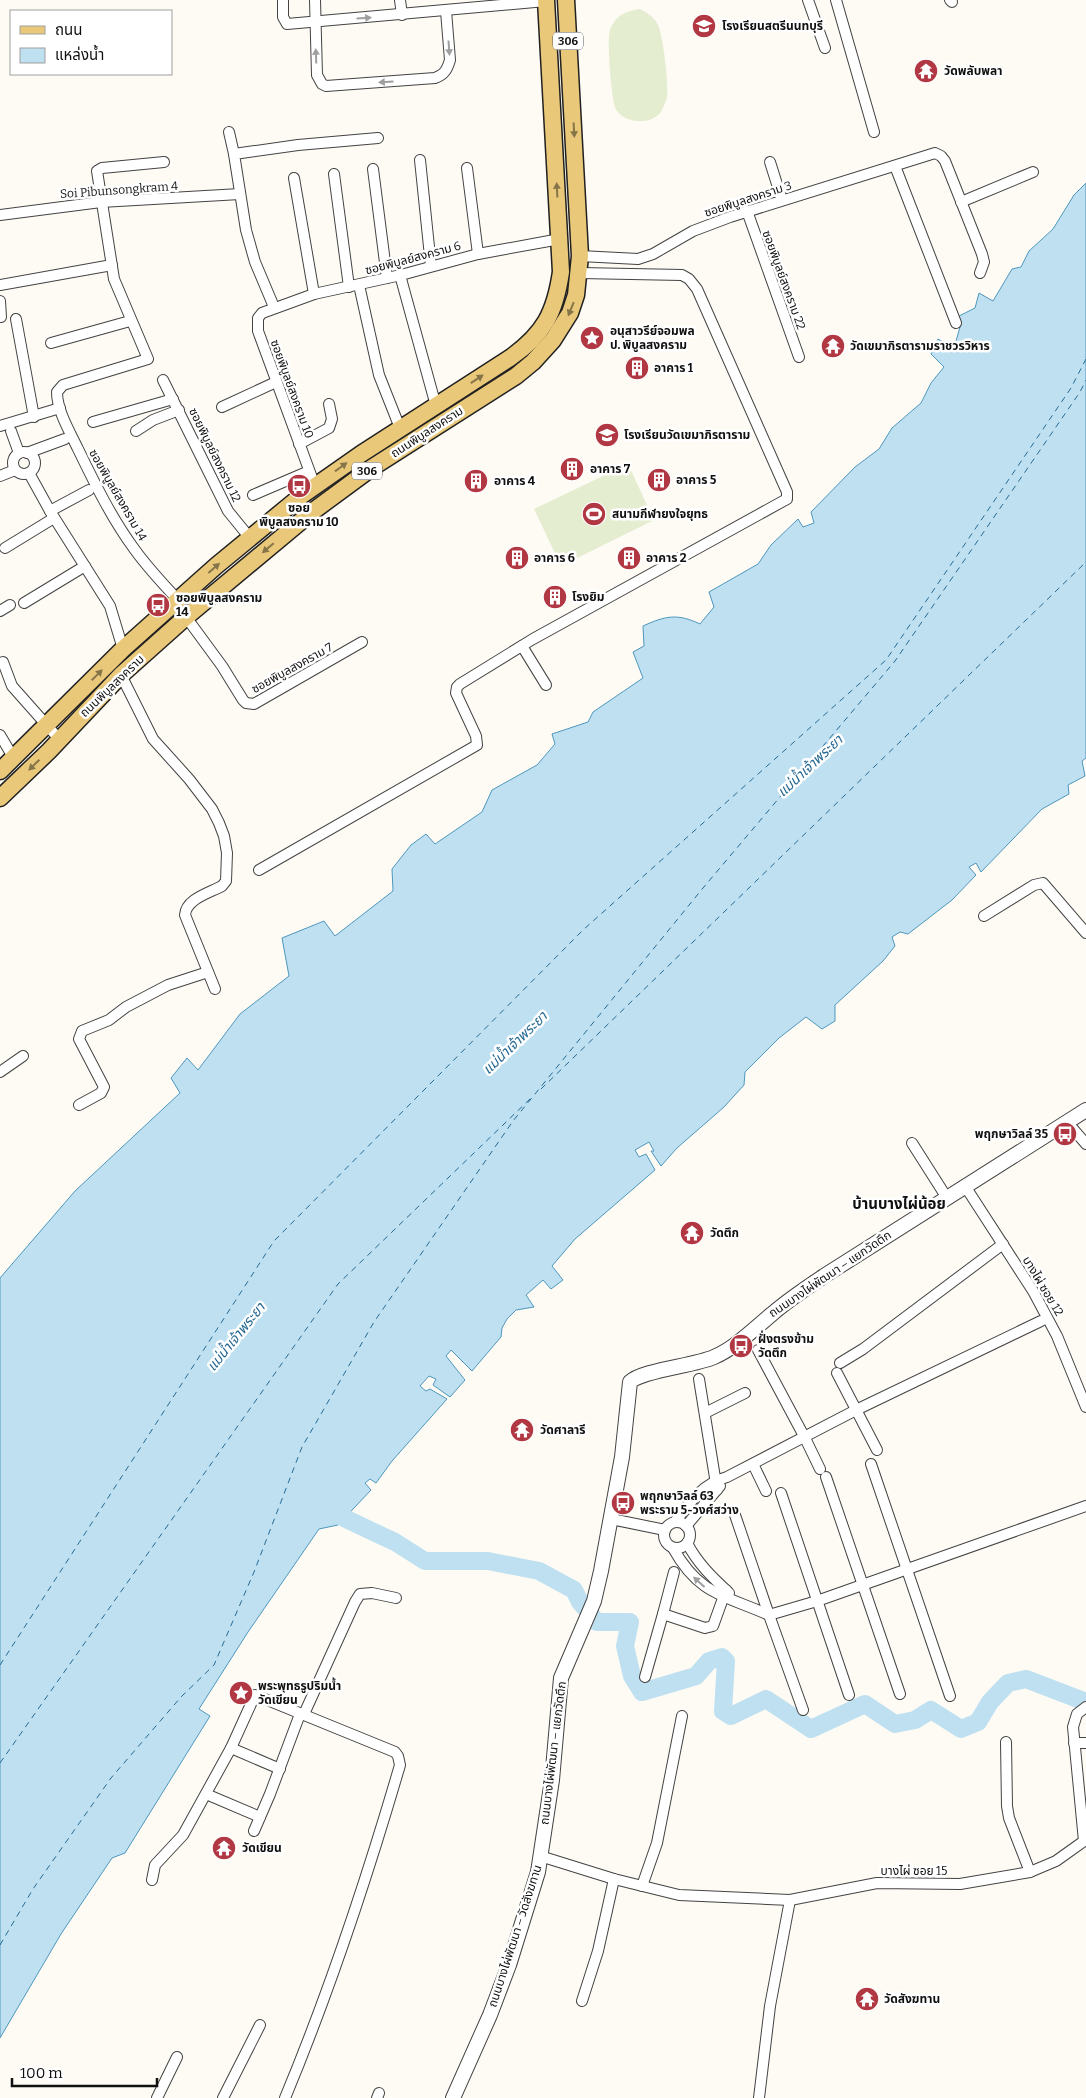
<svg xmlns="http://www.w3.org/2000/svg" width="1086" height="2098" font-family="Bitter,'Noto Sans Thai',serif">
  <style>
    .pitch { fill: #e5edd1 }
    .water { fill: #bee0f0; stroke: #4e97be }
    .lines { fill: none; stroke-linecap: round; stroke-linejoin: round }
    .river { stroke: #bee0f0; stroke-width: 18 }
    .ferry { stroke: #276a94; stroke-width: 1; stroke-dasharray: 6 5; stroke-linecap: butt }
    .minor-casing { stroke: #434343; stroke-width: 12 }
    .tertiary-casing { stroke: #434343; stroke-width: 16 }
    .primary-casing { stroke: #212121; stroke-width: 19 }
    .minor { stroke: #fff; stroke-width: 10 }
    .tertiary { stroke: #fff; stroke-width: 14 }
    .primary { stroke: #e9c879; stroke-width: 16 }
    .oneway { fill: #9f9f9f }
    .oneway2 { fill: #87754a }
    .labels { text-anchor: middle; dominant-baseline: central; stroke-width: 5; stroke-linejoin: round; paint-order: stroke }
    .shield { fill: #fff; stroke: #585858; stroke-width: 1 }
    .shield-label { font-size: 11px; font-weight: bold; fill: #101010 }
    .poi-label { font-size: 12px; font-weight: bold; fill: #101010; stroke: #fff; text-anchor: start }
    .street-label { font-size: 12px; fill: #101010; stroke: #fff }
    .water-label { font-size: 14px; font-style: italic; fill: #276a94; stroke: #fff }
    .quarter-label { font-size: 15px; font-weight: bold; fill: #101010; stroke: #fff }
  </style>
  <rect width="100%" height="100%" fill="#fefbf4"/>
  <g class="pitch">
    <path d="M640,9C646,12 654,17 657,23C663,32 669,86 667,98C666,101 663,108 661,112C651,125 627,124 617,111C611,104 608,48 609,36C609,32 611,26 614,22C620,13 629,11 640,9Z"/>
    <path d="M628,464L654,520L561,566L534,509Z"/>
  </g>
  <path class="water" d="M1086,183V758L1082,761L1085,776L1068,785L1069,794L1042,809L981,872L976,863L969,867L976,875L952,900L908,934L900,932L892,937L895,946L883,961L835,1005V1021L822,1029L806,1017L779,1038L745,1072L744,1085L724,1107L677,1148L661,1166L651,1151H654L649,1142L635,1150L639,1157L646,1154L655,1170L575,1239L552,1266L563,1280L551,1289L543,1280L526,1295L534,1307L516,1310L507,1319L502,1328L501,1337L472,1371L451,1350L446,1356L465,1380L450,1397L433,1385L436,1379L429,1376L420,1386L426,1391L430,1389L447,1399L392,1461L376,1483L370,1479L365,1483L371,1490L338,1525L319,1529L248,1632L199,1709L210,1716L125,1853L112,1858L61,1934L0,2038V1278L75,1191L180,1093L171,1078L187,1058L198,1070L240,1014L289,976L282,938L324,921L335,936L393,891L392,869L411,845L426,834L435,844L482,812L492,790L537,765L555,744L552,734L588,722L593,712L643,678L633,652L644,646L643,626C665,616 677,613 700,624L714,607L709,592L758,564L771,545L798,519L803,527L814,523L811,512L855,467L879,449L892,428L921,403L931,383L944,367L931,354L938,339L954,348L960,327L959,316L975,308L979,293L993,301L1012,269L1021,267L1029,251L1053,229L1074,195Z"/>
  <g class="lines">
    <path class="river" d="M325,1504L344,1518L395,1542L425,1561H488L539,1571L574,1590L580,1602L597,1622H630L625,1646L632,1676L642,1692L696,1676L709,1661L722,1657L726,1661L723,1711L731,1716L766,1699L811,1729L865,1704L895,1724L915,1720L931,1710L961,1729L978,1722L990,1702L1008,1683L1026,1679L1086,1702"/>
    <g class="ferry">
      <path d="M541,1089L1086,562"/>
      <path d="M0,1665L274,1241L583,930L886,660L1071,388L1086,359"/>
      <path d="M0,1763L338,1284L531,1098"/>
      <path d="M0,1945L33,1889L111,1778L181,1697L214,1665L254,1572L302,1447L374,1322L513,1121L703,888L895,661L1080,392L1086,380"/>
    </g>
    <g class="minor-casing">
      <g id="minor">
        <path d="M283,0V17L287,24L546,1"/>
        <path d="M315,0L317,75L322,84L326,86L435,78C444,75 447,70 450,60L446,11"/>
        <path d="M400,0L402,15"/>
        <path d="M808,0L825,48"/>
        <path d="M836,0L874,132"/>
        <path d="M950,0L952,2"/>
        <path d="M229,132L234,154"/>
        <path d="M420,160L431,266"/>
        <path d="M164,162L102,168L97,171L114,279L148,359L63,385L57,392C57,411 70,432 78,449C95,484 112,519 135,550C148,568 163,584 178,600"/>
        <path d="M770,162L782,200"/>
        <path d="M895,166L956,323"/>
        <path d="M467,168L478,254"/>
        <path d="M373,169L387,278"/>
        <path d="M334,174L349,287"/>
        <path d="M294,178L314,294"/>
        <path d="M961,202L1033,172"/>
        <path d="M747,211L799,357"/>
        <path d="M0,215L101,202L240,194"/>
        <path d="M580,256L638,259L653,254L693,231L730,217L935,153L941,156L945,161L982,254L984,262L980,273"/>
        <path d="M400,275L436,406"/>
        <path d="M0,285L112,265"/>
        <path d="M359,285L379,375L400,428"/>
        <path d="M0,301L1,317"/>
        <path d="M274,307L255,262L246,230L234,154L298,145L378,138"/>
        <path d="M16,319L34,417"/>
        <path d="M51,343L130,321"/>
        <path d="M163,380L228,511L250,538"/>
        <path d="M222,407L276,382"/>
        <path d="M93,422L173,399"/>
        <path d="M0,426L60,408"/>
        <path d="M11,431L19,453"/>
        <path d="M136,431L153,420L179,410"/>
        <path d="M299,444L329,428L332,419L329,404"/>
        <circle cx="24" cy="463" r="11"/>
        <path d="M27,453L65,439"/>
        <path d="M29,473L50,511L110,606L123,649"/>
        <path d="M0,476L15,470"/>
        <path d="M315,486L258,331V318L262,313L314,294L401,275L478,254L560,239"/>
        <path d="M253,495L309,471"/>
        <path d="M50,511L89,490"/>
        <path d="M5,548L54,518"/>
        <path d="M24,603L85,566"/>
        <path d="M0,611L10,605"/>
        <path d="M186,617L222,666L243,700L246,703L254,704L362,642"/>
        <path d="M522,646L546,685"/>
        <path d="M3,662L12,686L59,739"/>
        <path d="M121,675L153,739L189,779L212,809L219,823L224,836L227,853L226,881L222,886C209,893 186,899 185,915L215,989"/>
        <path d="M0,735L13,757"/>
        <path d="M259,870L477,745L476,736L456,693L457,687L460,684L533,639L787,499V492L697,289L689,279L682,275L580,273"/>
        <path d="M984,916L1034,885L1043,883L1086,933"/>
        <path d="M0,1072L23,1056"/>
        <path d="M79,1105L101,1093L104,1087L79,1039L82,1031L109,1020L126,1007L168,985L208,972"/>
        <path d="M1067,1122L1086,1144"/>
        <path d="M912,1143L947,1198"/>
        <path d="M965,1186L1033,1291L1057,1336L1086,1407"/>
        <path d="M758,1350L805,1438L820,1469"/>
        <path d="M840,1363L863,1349L1003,1244"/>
        <path d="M837,1373L877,1450"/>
        <path d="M699,1379L717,1490"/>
        <path d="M705,1413L745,1393"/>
        <path d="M753,1464L766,1491"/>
        <path d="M871,1464L950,1696"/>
        <path d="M826,1477L900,1694"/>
        <path d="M781,1493L849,1695"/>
        <path d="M735,1515L769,1615L817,1601L1086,1506"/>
        <path d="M611,1519L665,1530"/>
        <path d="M675,1522C690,1502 702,1484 727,1477L856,1410L1041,1321"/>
        <circle cx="677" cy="1535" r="13"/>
        <path d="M686,1526L720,1486"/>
        <path d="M687,1543C698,1564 712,1577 729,1593"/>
        <path d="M673,1548C699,1595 724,1595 769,1615L803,1710"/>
        <path d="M663,1614L674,1572"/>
        <path d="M645,1677L663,1614L705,1628L713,1626L726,1590"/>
        <path d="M304,1714L355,1602L360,1594L372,1593L396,1598"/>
        <path d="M1006,1742L1007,1806L1009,1818L1030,1872"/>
        <path d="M1074,1743H1086"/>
        <path d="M231,1748L280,1769"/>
        <path d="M206,1794L260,1817"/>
        <path d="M254,1831L270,1794L300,1714"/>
        <path d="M540,1856L614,1879L679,1895L790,1900L877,1883L960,1884L1030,1872L1056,1861L1084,1841L1073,1727L1077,1714L1086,1707"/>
        <path d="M152,1880L155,1865L183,1835L231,1748L255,1695L395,1752L398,1756L400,1765C367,1878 330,1990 285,2098"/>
        <path d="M642,1886L657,1843L682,1716"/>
        <path d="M582,2001L598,1951L614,1879"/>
        <path d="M157,2098L177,2057"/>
        <path d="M223,2098L260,2025"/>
        <path d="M377,2098L379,2093"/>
        <path d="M759,2098L770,2006L790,1900"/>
      </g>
    </g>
    <g class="tertiary-casing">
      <path id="tertiary" d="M453,2098L490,2015L509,1965L538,1872L552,1780L561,1678L594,1601L601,1571L622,1457L630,1382C642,1370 694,1366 714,1357C735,1348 754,1329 772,1314C788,1300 806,1288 824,1276L1086,1110"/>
    </g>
    <g class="primary-casing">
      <g id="primary">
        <path d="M0,771L123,649L216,566L301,496L361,454L510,358C544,334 555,313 561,272L546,0"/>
        <path d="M0,798L49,751L121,675L186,617L312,512L373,467L516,376L533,362L553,340L570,313L576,295L580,256L566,0"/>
      </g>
    </g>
    <use href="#minor" class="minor"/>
    <use href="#tertiary" class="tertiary"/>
    <use href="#primary" class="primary"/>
  </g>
  <defs><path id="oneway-solid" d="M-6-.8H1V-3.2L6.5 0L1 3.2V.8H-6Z" transform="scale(1.25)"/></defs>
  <g class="oneway">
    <use href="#oneway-solid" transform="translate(364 18) rotate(-4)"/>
    <use href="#oneway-solid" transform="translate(449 48) rotate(86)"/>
    <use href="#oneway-solid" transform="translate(316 56) rotate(-92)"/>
    <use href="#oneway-solid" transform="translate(386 82) rotate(176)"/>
    <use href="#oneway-solid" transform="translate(699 1582) rotate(-138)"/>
  </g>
  <g class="oneway2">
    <use href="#oneway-solid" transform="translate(574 130) rotate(87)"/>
    <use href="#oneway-solid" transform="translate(557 190) rotate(-93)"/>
    <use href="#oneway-solid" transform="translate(571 309) rotate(112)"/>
    <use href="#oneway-solid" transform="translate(477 379) rotate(-33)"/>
    <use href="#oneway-solid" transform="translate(341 467) rotate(-36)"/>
    <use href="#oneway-solid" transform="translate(268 548) rotate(140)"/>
    <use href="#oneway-solid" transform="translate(214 568) rotate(-41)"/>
    <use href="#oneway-solid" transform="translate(97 675) rotate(-45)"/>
    <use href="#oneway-solid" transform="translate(34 765) rotate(136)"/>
  </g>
  <defs>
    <g id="school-disc" transform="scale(1.25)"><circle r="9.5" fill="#b13743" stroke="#fff"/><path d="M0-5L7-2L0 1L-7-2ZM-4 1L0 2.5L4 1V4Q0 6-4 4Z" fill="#fff"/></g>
    <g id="temple-disc" transform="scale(1.25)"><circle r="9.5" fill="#b13743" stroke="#fff"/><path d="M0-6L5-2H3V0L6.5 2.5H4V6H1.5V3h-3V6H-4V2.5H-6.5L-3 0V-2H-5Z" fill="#fff"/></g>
    <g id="sight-disc" transform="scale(1.25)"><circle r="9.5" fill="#b13743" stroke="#fff"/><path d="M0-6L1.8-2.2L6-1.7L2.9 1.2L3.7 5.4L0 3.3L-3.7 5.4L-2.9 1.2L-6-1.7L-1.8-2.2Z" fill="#fff"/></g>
    <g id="building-disc" transform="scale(1.25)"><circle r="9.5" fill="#b13743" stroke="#fff"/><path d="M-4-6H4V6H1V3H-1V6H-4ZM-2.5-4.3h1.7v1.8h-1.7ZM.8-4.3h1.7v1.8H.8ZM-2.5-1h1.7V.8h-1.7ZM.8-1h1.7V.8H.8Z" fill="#fff"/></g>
    <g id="bus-disc" transform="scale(1.25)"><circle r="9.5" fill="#b13743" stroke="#fff"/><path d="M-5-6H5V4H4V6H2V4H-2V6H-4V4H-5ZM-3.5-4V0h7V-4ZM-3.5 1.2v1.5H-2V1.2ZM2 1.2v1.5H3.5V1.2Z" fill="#fff"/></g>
    <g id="stadium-disc" transform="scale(1.25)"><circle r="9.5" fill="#b13743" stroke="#fff"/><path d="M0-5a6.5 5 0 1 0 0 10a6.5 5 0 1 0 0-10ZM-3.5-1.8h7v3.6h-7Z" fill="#fff"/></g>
  </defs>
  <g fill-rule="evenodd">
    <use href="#school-disc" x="704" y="26"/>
    <use href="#temple-disc" x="926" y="71"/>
    <use href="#sight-disc" x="592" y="338"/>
    <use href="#temple-disc" x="833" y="346"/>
    <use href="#building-disc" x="637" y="368"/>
    <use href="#school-disc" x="607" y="435"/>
    <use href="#building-disc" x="572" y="469"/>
    <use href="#building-disc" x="659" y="480"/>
    <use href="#building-disc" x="476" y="481"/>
    <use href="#bus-disc" x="299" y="486"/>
    <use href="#stadium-disc" x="594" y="514"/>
    <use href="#building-disc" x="517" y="558"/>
    <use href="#building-disc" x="629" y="558"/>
    <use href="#building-disc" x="555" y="597"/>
    <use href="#bus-disc" x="158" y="605"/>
    <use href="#bus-disc" x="1065" y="1134"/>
    <use href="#temple-disc" x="692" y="1233"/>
    <use href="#bus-disc" x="741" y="1346"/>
    <use href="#temple-disc" x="522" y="1430"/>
    <use href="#bus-disc" x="623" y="1503"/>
    <use href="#sight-disc" x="241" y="1693"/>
    <use href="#temple-disc" x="224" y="1848"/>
    <use href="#temple-disc" x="867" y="1999"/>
  </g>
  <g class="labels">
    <g class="shield">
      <rect x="553" y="32.5" width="30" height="17" rx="4"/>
      <rect x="352" y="462.5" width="30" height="17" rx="4"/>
    </g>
    <g class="shield-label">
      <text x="568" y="41">306</text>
      <text x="367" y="471">306</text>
    </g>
    <g class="poi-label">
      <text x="722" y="26">โรงเรียนสตรีนนทบุรี</text>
      <text x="944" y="71">วัดพลับพลา</text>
      <text x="610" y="331">อนุสาวรีย์จอมพล<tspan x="610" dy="14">ป. พิบูลสงคราม</tspan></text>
      <text x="850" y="346">วัดเขมาภิรตารามราชวรวิหาร</text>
      <text x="654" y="368">อาคาร 1</text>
      <text x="624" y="435">โรงเรียนวัดเขมาภิรตาราม</text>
      <text x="590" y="469">อาคาร 7</text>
      <text x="676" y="480">อาคาร 5</text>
      <text x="494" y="481">อาคาร 4</text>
      <text x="299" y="508" text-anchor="middle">ซอย<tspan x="299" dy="14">พิบูลสงคราม 10</tspan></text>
      <text x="612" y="514">สนามกีฬายงใจยุทธ</text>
      <text x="534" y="558">อาคาร 6</text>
      <text x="646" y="558">อาคาร 2</text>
      <text x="572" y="597">โรงยิม</text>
      <text x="176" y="598">ซอยพิบูลสงคราม<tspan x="176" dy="14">14</tspan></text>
      <text x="1048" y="1134" text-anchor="end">พฤกษาวิลล์ 35</text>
      <text x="710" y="1233">วัดตึก</text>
      <text x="758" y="1339">ฝั่งตรงข้าม<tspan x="758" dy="14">วัดตึก</tspan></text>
      <text x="540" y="1430">วัดศาลารี</text>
      <text x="640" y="1496">พฤกษาวิลล์ 63<tspan x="640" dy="14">พระราม 5-วงศ์สว่าง</tspan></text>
      <text x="258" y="1686">พระพุทธรูปริมน้ำ<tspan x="258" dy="14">วัดเขียน</tspan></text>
      <text x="242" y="1848">วัดเขียน</text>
      <text x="884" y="1999">วัดสังฆทาน</text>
    </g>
    <g class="street-label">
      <text transform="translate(119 190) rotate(-4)">Soi Pibunsongkram 4</text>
      <text transform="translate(748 199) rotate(-18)">ซอยพิบูลสงคราม 3</text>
      <text transform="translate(413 258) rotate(-15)">ซอยพิบูลย์สงคราม 6</text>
      <text transform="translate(784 280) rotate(70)">ซอยพิบูลย์สงคราม 22</text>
      <text transform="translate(292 389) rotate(70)">ซอยพิบูลย์สงคราม 10</text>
      <text transform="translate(427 432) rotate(-33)">ถนนพิบูลสงคราม</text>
      <text transform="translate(215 455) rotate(64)">ซอยพิบูลย์สงคราม 12</text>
      <text transform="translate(118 495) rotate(60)">ซอยพิบูลย์สงคราม 14</text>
      <text transform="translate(292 668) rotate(-29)">ซอยพิบูลสงคราม 7</text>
      <text transform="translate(112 686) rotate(-44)">ถนนพิบูลสงคราม</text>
      <text transform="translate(830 1274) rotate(-34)">ถนนบางไผ่พัฒนา – แยกวัดตึก</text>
      <text transform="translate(1043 1286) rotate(59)">บางไผ่ ซอย 12</text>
      <text transform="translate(553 1753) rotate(-83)">ถนนบางไผ่พัฒนา – แยกวัดตึก</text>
      <text x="914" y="1871">บางไผ่ ซอย 15</text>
      <text transform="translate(515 1936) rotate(-72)">ถนนบางไผ่พัฒนา – วัดสังฆทาน</text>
    </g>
    <g class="water-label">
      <text transform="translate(810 766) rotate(-43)">แม่น้ำเจ้าพระยา</text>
      <text transform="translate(515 1043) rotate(-44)">แม่น้ำเจ้าพระยา</text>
      <text transform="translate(236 1337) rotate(-51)">แม่น้ำเจ้าพระยา</text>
    </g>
    <g class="quarter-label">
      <text x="899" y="1204">บ้านบางไผ่น้อย</text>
    </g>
  </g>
  <rect x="10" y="10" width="162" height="65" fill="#ffffff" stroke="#9f9f9f"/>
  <rect x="20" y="26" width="25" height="8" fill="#e9c879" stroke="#9f9f9f"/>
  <text x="55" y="35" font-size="15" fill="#101010">ถนน</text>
  <rect x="20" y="48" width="25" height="15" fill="#bee0f0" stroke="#9f9f9f"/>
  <text x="55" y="60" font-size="15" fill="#101010">แหล่งน้ำ</text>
  <path d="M12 2078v8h145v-8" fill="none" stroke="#101010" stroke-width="2.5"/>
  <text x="20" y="2078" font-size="15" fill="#101010" stroke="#ffffff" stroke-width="4" paint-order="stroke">100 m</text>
</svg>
